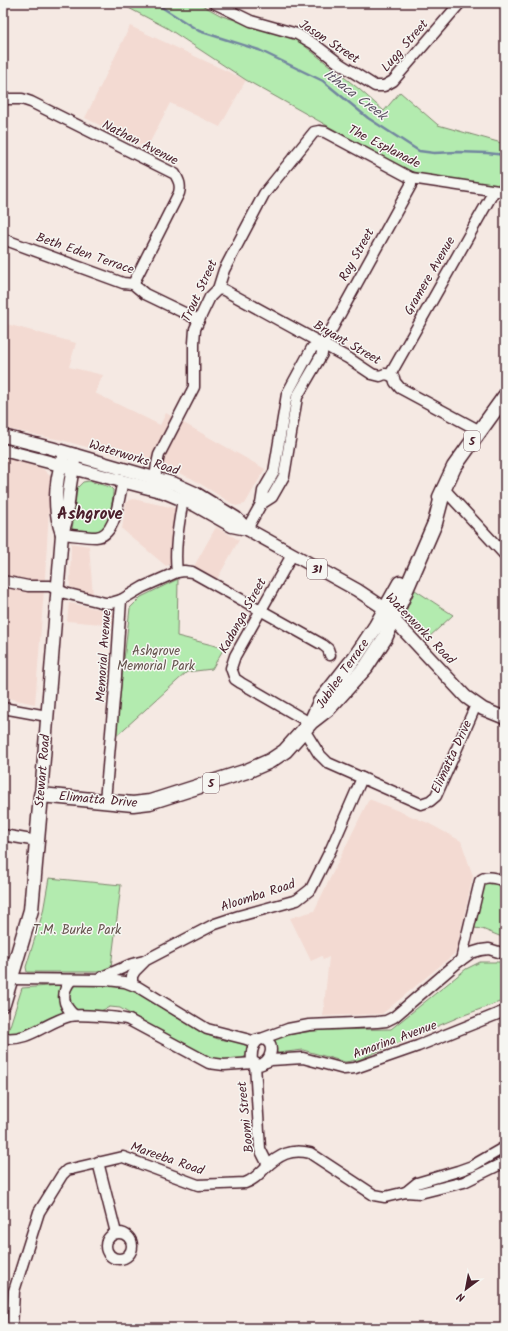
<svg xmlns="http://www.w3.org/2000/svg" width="508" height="1331" font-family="Kalam,sans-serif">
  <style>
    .built { fill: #f3dad2 }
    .green { fill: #b3ebaf; stroke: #7e856d }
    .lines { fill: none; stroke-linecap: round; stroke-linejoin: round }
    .stream { stroke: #72869f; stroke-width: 2.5 }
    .minor-casing { stroke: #4a1f2b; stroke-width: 13 }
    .major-casing { stroke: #4a1f2b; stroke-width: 15 }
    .highway-casing { stroke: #4a1f2b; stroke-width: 17 }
    .minor { stroke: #f6f6f2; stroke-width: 10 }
    .major { stroke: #f6f6f2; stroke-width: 12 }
    .highway { stroke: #f6f6f2; stroke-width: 14 }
    .labels { text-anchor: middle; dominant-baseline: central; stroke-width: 3; stroke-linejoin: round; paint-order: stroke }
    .shield { fill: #f6f6f2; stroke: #7e6067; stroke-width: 1 }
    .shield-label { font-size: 12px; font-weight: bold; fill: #4a1f2b }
    .street-label { font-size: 13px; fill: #4a1f2b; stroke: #f6f6f2 }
    .park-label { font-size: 13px; fill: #64524c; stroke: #f6f6f2 }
    .water-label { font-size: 14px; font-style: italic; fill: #5e5365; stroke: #f6f6f2 }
    .district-label { font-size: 17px; font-weight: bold; fill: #4a1f2b; stroke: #f6f6f2 }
  </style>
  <rect width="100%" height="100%" fill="#f5e9e3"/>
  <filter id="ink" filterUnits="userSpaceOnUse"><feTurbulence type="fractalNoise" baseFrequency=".025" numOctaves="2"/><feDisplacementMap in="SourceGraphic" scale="8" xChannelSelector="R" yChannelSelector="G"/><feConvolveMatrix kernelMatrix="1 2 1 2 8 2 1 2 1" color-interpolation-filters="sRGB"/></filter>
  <g filter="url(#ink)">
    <g class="built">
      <path d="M130,26L246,80L220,127L170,103L147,148L85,118Z"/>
      <path d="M3,323L76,343L69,367L103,375L95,393L160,425L166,413L265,469L245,504L236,506L191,478L168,469L61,440L3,428Z"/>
      <path d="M3,456L42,468L51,477L45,577L35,704L3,697Z"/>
      <path d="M133,499L175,508L176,513L171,564L166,566L122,529L126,503L129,500Z"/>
      <path d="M216,527L239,540L216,581L193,568Z"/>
      <path d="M71,543L89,546L93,596L70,587Z"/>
      <path d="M69,603L114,612L113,625L67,621Z"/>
      <path d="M369,799L428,823L461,841L473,876L456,951L453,955L382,1014L323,1016L329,957L323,960L322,956L311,961L290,918L314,911Z"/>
    </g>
    <g class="green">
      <path d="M119,3H198L222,16L296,39L359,89L384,111L400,92L438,125L505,144V187L424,175L406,170L246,80L167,28Z"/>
      <path d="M89,481L110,487L113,490C113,502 110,528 97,532C90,535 79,531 72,530L77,488L83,482Z"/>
      <path d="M178,579L177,636L224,648L212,669L187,672L115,737L130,608L141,597Z"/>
      <path d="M415,590L453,615L428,638L407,615L406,611Z"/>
      <path d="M49,878L121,885L111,967L99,972H27L26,967L43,912Z"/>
      <path d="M488,882L505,886V930L504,936L502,937L482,929L474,928C476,915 477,889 488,882Z"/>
      <path d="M480,962H501L505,964V1000L459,1017L358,1060L345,1062L303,1050L278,1053C272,1048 274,1042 278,1036L321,1030L391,1029L466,969Z"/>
      <path d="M62,985C60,996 57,1001 64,1011L27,1031L9,1034L8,1032L22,988Z"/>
      <path d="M76,985H116L131,989L202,1033L218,1039L239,1042L248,1045L247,1055L241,1059L222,1060L211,1058L197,1052L120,1008L110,1007L100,1011H76L68,1003L70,988Z"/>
    </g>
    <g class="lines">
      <path class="stream" d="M155,3L199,31L259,50L323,81L368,118L419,151L434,153L457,152L487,153L505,155"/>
      <g class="minor-casing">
        <g id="minor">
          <path d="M214,3L251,21L297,34L314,44L340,64L375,86H384L393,81L460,3"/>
          <path d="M3,99H22L31,102L175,174C179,181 181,185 179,193L133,284"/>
          <path d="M3,239L123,283L133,284L145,294L199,320"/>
          <path d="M218,289L224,290L348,358L372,374L380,376L385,374L390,375L394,378L395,382L400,388L480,431"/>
          <path d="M390,375L494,191"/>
          <path d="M154,486L157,464L159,455L194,387V343L195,329L199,320L210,297L218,289L224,270L264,194L314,132L319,131L325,132L411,178L505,192"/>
          <path d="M444,489L505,555"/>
          <path d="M261,504L272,497L284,476L297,397L322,354V343"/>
          <path d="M247,529L261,504L263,491L274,472L287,394L312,348L322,343L329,334L411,185V178"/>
          <path d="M62,534C73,535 85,537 96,537C117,536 118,497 123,482"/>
          <path d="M292,555L235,656L231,668L235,679L241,683L310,723"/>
          <path d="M177,572L184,571L192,572L323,645L328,649L330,655"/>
          <path d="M3,581L28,586H50L65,593L105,603H111L121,600"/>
          <path d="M3,708L47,716"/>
          <path d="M304,730L319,754L328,763L421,804L430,801L436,796L476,705"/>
          <path d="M105,801L116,676L121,600L143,587L177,572C174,548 179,523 183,499"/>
          <path d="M3,835L37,841"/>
          <path d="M461,960L480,881C486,874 497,879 505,881"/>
          <path d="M3,962L15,964"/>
          <path d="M102,977L132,964L144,961"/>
          <path d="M11,979L107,980L125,982L138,987L207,1029L246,1039L252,1041L259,1039"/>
          <path d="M71,980C61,992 62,1005 74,1015"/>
          <path d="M132,984V976L135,971L146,960L215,924L239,916L297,900L311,889L331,849L362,778"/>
          <path d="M3,1038C29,1042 46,1022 70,1016C79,1014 120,1017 129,1020L209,1063L224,1065L254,1063"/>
          <path d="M261,1039L288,1029L309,1025L377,1022L386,1021L394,1017L457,963L471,953L481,950L489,949L505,954"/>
          <path d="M261,1039C277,1040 272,1064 258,1065L252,1061C251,1052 252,1043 261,1039Z"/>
          <path d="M266,1062L271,1060L303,1058L344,1069L355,1068L418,1046L505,1011"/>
          <path d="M255,1064L260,1149L268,1165"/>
          <path d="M98,1162L116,1233"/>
          <path d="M406,1192L417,1183L458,1171L472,1166L505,1147"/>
          <circle cx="119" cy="1246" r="13"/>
          <path d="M12,1328L14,1291L39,1212L62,1175L67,1170L123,1157L198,1185L245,1183C254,1180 259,1174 265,1168C279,1155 291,1148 310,1153L374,1195L385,1197L406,1192L420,1193L464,1182L505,1162"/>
        </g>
      </g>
      <g class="major-casing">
        <g id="major">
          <path d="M3,436L51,448L175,484L195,493L236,518L247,529"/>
          <path d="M3,450L164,492L195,505L232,526L247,529L357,590L381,606L466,697L483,709L505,718"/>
          <path d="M62,534C53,509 55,482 63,457"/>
          <path d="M41,795L62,534L66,520L70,485L75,455"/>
        </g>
      </g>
      <g class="highway-casing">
        <g id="highway">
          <path d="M440,497L454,467L505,396"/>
          <path d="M312,720L320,702L356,656L376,626L400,583"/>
          <path d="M3,1004L31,910L41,795L133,804L150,802L247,771L270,761L285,751L311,722L329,708L366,667L385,638L435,523L444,489"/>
        </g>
      </g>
      <use href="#minor" class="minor"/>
      <use href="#major" class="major"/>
      <use href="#highway" class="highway"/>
    </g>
  </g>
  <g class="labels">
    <g class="shield">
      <rect x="464" y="431" width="16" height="20" rx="3"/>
      <rect x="307" y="559" width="20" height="20" rx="3"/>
      <rect x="203" y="773" width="16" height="20" rx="3"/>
    </g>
    <g class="shield-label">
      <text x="472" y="441">5</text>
      <text x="317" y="569">31</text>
      <text x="211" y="783">5</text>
    </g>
    <g class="street-label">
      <text transform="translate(329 42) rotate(33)">Jason Street</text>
      <text transform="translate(405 46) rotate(-49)">Lugg Street</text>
      <text transform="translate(140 143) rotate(27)">Nathan Avenue</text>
      <text transform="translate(384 147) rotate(27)">The Esplanade</text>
      <text transform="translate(85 254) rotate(19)">Beth Eden Terrace</text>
      <text transform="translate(357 255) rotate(-61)">Roy Street</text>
      <text transform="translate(430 276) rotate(-60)">Gramere Avenue</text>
      <text transform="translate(200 291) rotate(-65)">Trout Street</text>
      <text transform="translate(347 343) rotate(30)">Bryant Street</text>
      <text transform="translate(134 458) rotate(17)">Waterworks Road</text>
      <text transform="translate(243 616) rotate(-61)">Kadanga Street</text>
      <text transform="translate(420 629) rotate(46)">Waterworks Road</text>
      <text transform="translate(104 656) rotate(-86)">Memorial Avenue</text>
      <text transform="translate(343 674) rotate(-55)">Jubilee Terrace</text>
      <text transform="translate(452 757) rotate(-65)">Elimatta Drive</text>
      <text transform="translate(43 771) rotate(-85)">Stewart Road</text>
      <text transform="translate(98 800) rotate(5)">Elimatta Drive</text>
      <text transform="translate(258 896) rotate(-18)">Aloomba Road</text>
      <text transform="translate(395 1040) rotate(-20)">Amarina Avenue</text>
      <text transform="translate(246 1117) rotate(-96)">Boomi Street</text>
      <text transform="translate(167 1159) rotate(19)">Mareeba Road</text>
    </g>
    <g class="park-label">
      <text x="156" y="651">Ashgrove<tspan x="156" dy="15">Memorial Park</tspan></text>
      <text x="77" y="930">T.M. Burke Park</text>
    </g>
    <g class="water-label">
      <text transform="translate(355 95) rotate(37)">Ithaca Creek</text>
    </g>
    <g class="district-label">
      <text x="90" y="514">Ashgrove</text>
    </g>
  </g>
  <rect width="508" height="1331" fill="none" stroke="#f6f6f2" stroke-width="16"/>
  <rect x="8" y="8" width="492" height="1315" fill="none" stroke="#4a1f2b" stroke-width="1.5" filter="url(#ink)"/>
  <g transform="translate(466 1289) rotate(212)" stroke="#f6f6f2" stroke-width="3" paint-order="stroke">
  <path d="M0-3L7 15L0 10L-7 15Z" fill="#4a1f2b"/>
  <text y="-6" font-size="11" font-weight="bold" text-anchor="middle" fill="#4a1f2b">N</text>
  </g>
</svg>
